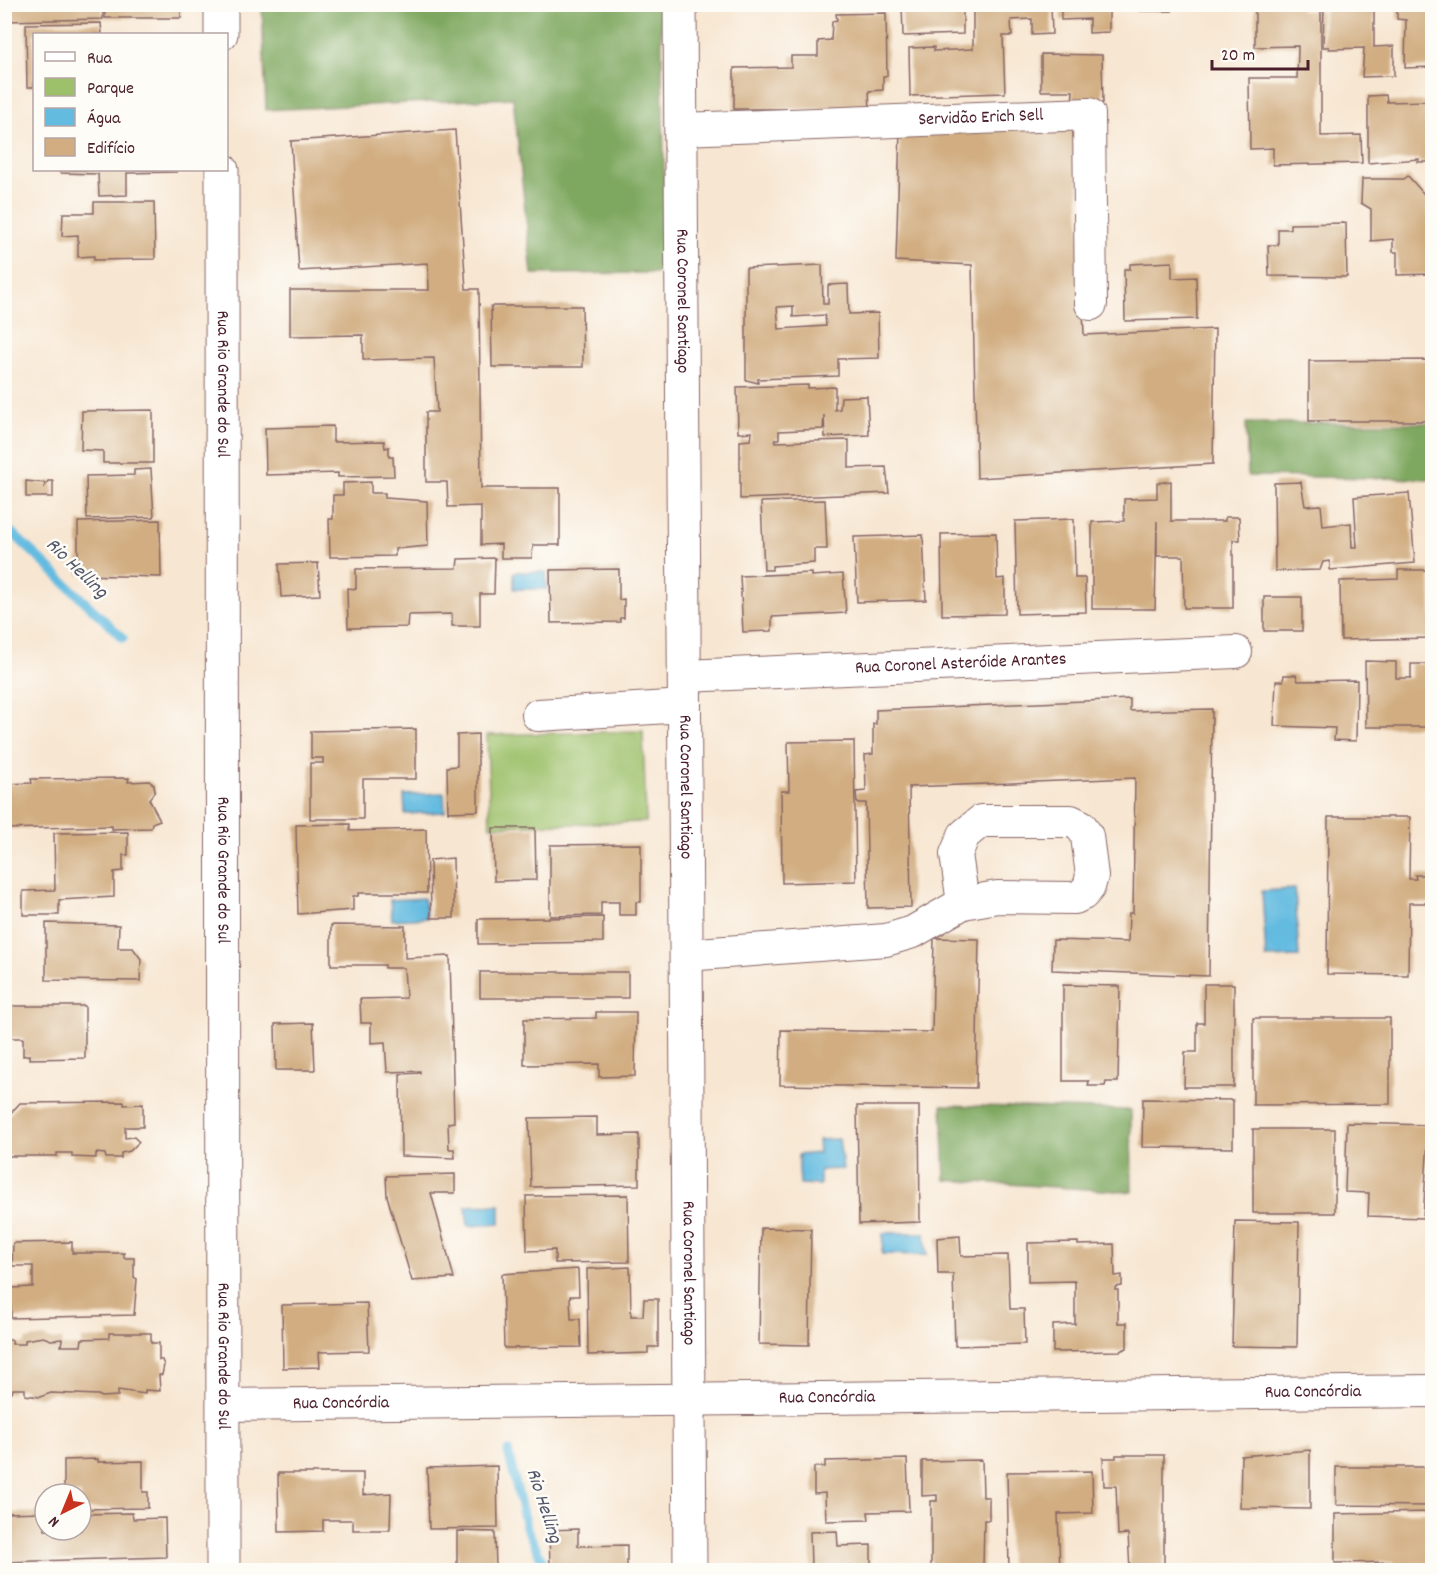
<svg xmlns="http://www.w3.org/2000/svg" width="1437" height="1575" font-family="Dekko,sans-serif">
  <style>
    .green { fill: #9dc16b; stroke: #74704b; stroke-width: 1.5 }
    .forest { fill: #7ea75f; stroke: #646345; stroke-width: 1.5 }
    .water { fill: #63bbe0; stroke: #566d86; stroke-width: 1.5 }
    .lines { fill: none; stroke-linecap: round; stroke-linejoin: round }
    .stream { stroke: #63bbe0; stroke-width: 9 }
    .building { fill: #d1ad81; fill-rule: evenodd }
    .minor-casing { stroke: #876565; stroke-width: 34 }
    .major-casing { stroke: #876565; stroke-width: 35 }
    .minor { stroke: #fff; stroke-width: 32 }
    .major { stroke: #fff; stroke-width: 33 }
    .labels { text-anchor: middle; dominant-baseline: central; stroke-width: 5; stroke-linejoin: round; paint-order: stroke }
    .street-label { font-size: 18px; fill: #4a1f2b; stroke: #fdfcf7 }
    .water-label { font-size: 20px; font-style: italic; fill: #53566a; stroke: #fdfcf7 }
  </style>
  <rect width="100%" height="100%" fill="#fdfcf7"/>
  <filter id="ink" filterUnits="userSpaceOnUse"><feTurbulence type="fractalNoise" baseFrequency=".0167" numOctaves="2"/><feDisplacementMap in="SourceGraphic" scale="12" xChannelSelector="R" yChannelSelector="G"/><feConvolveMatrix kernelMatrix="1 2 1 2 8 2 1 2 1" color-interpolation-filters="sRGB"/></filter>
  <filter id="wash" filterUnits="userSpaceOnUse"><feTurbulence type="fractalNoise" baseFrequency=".008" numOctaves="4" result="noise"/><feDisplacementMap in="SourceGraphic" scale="24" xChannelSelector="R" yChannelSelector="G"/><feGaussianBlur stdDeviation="1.35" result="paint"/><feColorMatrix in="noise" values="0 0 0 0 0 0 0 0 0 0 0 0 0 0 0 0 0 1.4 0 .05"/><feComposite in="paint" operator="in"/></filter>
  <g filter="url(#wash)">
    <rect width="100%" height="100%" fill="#f7e6d1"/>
    <path class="green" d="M643,731L646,822L490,826L487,735Z"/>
    <g class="forest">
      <path d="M262,5H661L666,273L532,274L513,98L266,110Z"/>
      <path d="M1246,423H1432V479L1248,476Z"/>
      <path d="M942,1105L1131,1110L1132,1192L945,1180Z"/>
    </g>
    <g class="water">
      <path d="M514,572H546L547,589H514Z"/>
      <path d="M444,793L445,812L405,814L404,795Z"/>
      <path d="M1295,889L1299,957L1266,958L1262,891Z"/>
      <path d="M424,898L427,918L392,920L390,900Z"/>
      <path d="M839,1139L843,1169L820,1170V1185L800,1184L798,1155L819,1153L818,1140Z"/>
      <path d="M500,1205V1224L468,1226L466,1206Z"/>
      <path d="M883,1233H925L927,1255L882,1254Z"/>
    </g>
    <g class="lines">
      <g class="stream">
        <path d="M4,525L123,638"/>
        <path d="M508,1451L526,1527L547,1570"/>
      </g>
    </g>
    <g id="blocks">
      <g class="building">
        <path d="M4,4H103V19L4,21Z"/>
        <rect x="105" y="4" width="76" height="14"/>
        <path d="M902,4H963V34L903,36Z"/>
        <path d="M1061,4H1109V32L1089,33V19L1061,20Z"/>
        <rect x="1139" y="4" width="33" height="7"/>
        <path d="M1255,4H1301V11L1321,10V136L1361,135L1362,163L1273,165V148L1250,149L1249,78H1297L1298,50V46L1255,47Z"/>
        <path d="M1324,4H1374V47L1394,46V76L1362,77L1364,48L1329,49V47H1323Z"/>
        <path d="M1397,4H1432V67L1405,68L1406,20L1397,19Z"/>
        <path d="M973,5H1051L1052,34L1032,35V19L1011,20L1012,36H1003L1005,93L910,96L909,48L934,47V51L973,49Z"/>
        <path d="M886,13L887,76H883V90L869,91L870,109H734V68L791,67V56H818V41L831,40L832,21L837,20L836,14Z"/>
        <path d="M101,23L102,34H34V87H27L26,24Z"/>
        <path d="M1041,54L1102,55L1103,103L1072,102L1073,91H1041Z"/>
        <path d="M1386,95L1387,102L1432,101V162H1418L1419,159L1368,163V96Z"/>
        <path d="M1076,121L1084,335L1215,329L1213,464L977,478L972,265L896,261L900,129Z"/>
        <path d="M455,130L466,289H479L481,488H560V545H533L532,558H501V544L481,545V506L448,507L447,482H426V412H437L434,358L363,360V335L290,336V290H429L428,263L299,271L291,141Z"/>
        <path d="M60,170H177V172L127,173V195L99,196L98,174L60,173Z"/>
        <path d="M1408,176L1432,203V274L1397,275V252H1393V239L1371,241V209L1361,203L1362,179H1404Z"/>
        <path d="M94,202H154L155,259L94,260V256L78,257V235L62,236L63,213H94Z"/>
        <path d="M1346,223L1347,277L1269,276L1268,245H1278V229H1290V224Z"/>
        <path d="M1172,262V278L1196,277L1197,319L1125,321L1124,269H1130V264Z"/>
        <path d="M822,265L823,304H828V285L848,284L849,314L878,313L879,358L838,359V376L758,379V383L746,380V268ZM793,306V317L825,315L826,326L779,329L777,307Z"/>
        <path d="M1429,284H1432V314H1431Z"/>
        <path d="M491,306H582L583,367H492Z"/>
        <path d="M1432,360V421H1309V361Z"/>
        <path d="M808,385V388L835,387V410L840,409L841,397L867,396L869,435L825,437L824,415L823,429L779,431V439H775V442L849,440V468L886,467L889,493L740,499V441L751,440L752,432L738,433L737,387Z"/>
        <path d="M153,410V463H103V451L81,450L82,411Z"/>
        <path d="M333,426V442L384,441L385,448L389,447V457H393L394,476L338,477V473L266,475L265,428Z"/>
        <path d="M151,469L154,517L87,519L86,476L134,475V470Z"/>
        <path d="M26,481L45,483V486L48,481H53V497H26Z"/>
        <path d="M1171,481V521H1225V517H1239L1240,540H1233V608H1184L1183,556H1157V521L1155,609H1092V522L1124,521V499L1157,498V483Z"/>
        <path d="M371,482V493H385V498L427,501L428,546L395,549V556L330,557L329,519H333V495H343V483Z"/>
        <path d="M1301,482L1305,506L1321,505L1323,526L1351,523L1352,547H1357L1354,497L1409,493L1415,563L1330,570V561L1323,562L1320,570L1275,571L1274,483Z"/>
        <path d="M825,500L827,549H814V563L772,566V570H764L761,502Z"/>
        <path d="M1074,519L1075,578H1085L1086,612L1017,614L1015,521Z"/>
        <path d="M160,520L161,577L78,575V522Z"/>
        <path d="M996,533L997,579L1005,578V614L942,615L941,534Z"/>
        <path d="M923,535L926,600L857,602L854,537Z"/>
        <path d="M495,558L494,594H480V626H452V614L408,615L407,627L348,628L347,588L356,589V569L457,568L458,559Z"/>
        <path d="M318,563L320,595L281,597L279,564Z"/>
        <path d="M619,569V600L624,599V618H620V622L551,623L550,570Z"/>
        <path d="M1398,570H1430L1432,638L1341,640L1340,581L1398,579Z"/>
        <path d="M812,573V576L843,574L846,613L772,617V631L743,632L740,576Z"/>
        <rect x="1264" y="597" width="38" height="34"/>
        <path d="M1365,661L1396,662V678H1411V664H1432V727H1366Z"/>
        <path d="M1284,675H1296L1298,681L1357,680L1356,741L1334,740L1335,728L1274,726L1276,681H1283Z"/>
        <path d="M1130,699V711L1212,709L1209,976L1052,970L1053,940L1128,942L1129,913H1133L1135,778L909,787L911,907L868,908L866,803H857L856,792L866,791L865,755L873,754V724H876V710Z"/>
        <path d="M416,729V779H363V819H310V763H323V758H311V731Z"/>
        <path d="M478,734V811L448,812L447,767L457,766V735Z"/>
        <path d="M854,741L856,881L782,883L781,791H789L788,742Z"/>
        <path d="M129,778L128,782L149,781L154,785L155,791L149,799L160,820L152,823L151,828L112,829V826L4,829V784L32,783L31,779Z"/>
        <path d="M1328,817H1410L1409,879H1416L1415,875H1432V903H1409L1408,975L1327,974Z"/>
        <path d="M350,824V831L426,829L427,893H359L358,896H353V910L298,914L296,825Z"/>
        <path d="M493,828H535L536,880L494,881Z"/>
        <path d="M128,832V855H123V871L114,872V897L59,900V915H23V891L55,890L54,833Z"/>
        <path d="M641,844V902H636V915H619V902H601V915L550,916V845Z"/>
        <path d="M453,858L454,918H431L430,860Z"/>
        <path d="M603,917V942L478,944V919Z"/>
        <path d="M46,923L119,925L118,948H133L141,959L140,981L46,980Z"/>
        <path d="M331,925L405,926V958L450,956L454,1122L448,1123L449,1149H454L455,1158L401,1156L400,1074L420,1073V1071L387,1072L385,1042L371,1043V1023H361L360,999L406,998L404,968H385V965H331Z"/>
        <path d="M934,938L979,939L976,1088L780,1085L781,1030L932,1032Z"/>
        <rect x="480" y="972" width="148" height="26"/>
        <path d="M1204,984H1234V1087H1184L1185,1052H1197V1023H1204Z"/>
        <path d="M1063,985L1120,986L1118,1082H1106L1105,1086H1088L1089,1081H1063Z"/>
        <path d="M4,1006H85V1058L29,1059V1055L23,1056V1038H4Z"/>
        <path d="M596,1012H636L635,1076L599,1077V1064L524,1065V1019L596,1018Z"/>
        <path d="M1253,1018H1390V1104L1253,1105Z"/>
        <path d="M313,1023L315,1070H276L275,1024Z"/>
        <path d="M1143,1099L1233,1100V1148L1142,1147Z"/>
        <path d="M124,1102V1105L143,1104V1127H125V1138L134,1137L139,1142L130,1151L121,1153V1158H106L105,1154L96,1153V1158L72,1157V1153H57V1156H4V1114H10L20,1103Z"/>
        <path d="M857,1106H919L920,1222L859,1224Z"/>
        <path d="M597,1117V1135L639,1134V1185L531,1187L529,1118Z"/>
        <path d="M1347,1123L1429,1125L1423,1218L1368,1216L1369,1193L1345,1192Z"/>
        <rect x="1253" y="1129" width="82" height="84"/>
        <path d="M455,1174V1193H431L454,1278L412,1281L387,1196L386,1176Z"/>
        <path d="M628,1195L629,1262L555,1263V1250L527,1251L526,1196Z"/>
        <path d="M1235,1221L1299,1222L1297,1347L1232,1346Z"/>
        <path d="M761,1228L811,1229L809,1345L759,1344Z"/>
        <path d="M960,1236L961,1256L1008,1255L1010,1309H1024L1025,1344L955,1346L953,1274H938L937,1238Z"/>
        <path d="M72,1242V1253H124V1258H134V1277L137,1279L134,1315L11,1318V1288L33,1287V1266H12L13,1243Z"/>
        <path d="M1078,1242V1245L1114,1244L1115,1276L1122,1275V1286L1115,1287V1290H1118V1323H1127V1348L1120,1351L1053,1352V1325L1075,1324V1281L1028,1282V1243Z"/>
        <path d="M630,1267L631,1316H643L644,1299H658V1347H648V1353L588,1355L587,1269Z"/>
        <path d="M578,1269L579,1296H570L571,1319H580L581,1347L504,1348L502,1274Z"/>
        <path d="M367,1303L369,1351L319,1352L320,1367L283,1368L282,1305Z"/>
        <path d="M109,1333H151V1343H159V1360H162L164,1365L162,1375H159L160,1391L145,1390V1394L118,1390V1396L102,1397L98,1395L51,1393L40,1397L25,1395V1389H13L12,1393H4V1340H12V1344H25V1340L43,1337L51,1340L62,1339L61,1346H81L82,1339L109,1338Z"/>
        <path d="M1310,1450V1509L1240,1508L1241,1456Z"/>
        <path d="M1116,1455H1164V1570H1130L1128,1534L1118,1535L1116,1486H1104L1103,1458H1116Z"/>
        <path d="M98,1459V1462L143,1461V1492H148V1508L81,1509V1494H64V1460Z"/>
        <path d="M907,1459L909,1511L868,1512L869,1520L826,1521L825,1493L814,1494V1467H825V1461Z"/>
        <path d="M982,1460L983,1497H989V1520H984L983,1570H931V1501H937V1495L922,1496V1461Z"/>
        <path d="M497,1466L498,1528L429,1529L427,1468Z"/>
        <path d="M1336,1467H1432V1506L1336,1505Z"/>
        <path d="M1092,1471L1093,1513L1058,1514L1060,1570H1009L1007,1472Z"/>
        <path d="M278,1473H363V1495L391,1493L390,1530H353V1520H323V1531L279,1532Z"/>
        <path d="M81,1511L83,1514L132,1513L133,1519L165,1518L166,1557L4,1562V1513L45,1512V1530H81Z"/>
        <path d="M1429,1512L1430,1570H1393V1562L1335,1563V1514Z"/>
        <path d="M578,1529V1546L627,1545V1570L550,1568L549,1530Z"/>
        <path d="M457,1531L495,1532L496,1570H457Z"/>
        <path d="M837,1531L838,1546L871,1545V1566L811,1567L810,1532Z"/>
      </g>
    </g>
  </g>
  <g filter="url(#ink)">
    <use href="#blocks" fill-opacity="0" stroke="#876565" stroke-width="1.5"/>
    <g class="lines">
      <g class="minor-casing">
        <g id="minor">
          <path id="s1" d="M681,129L1089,114L1091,304"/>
          <path id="s2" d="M685,676L1236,652"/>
          <path d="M538,715L685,706"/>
          <path d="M686,955L886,940L913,932L963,903L997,897L1075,898L1083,894L1089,887L1092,876L1087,836L1081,826L1071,821H981L964,835L956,854L963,903"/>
          <path id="s3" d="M223,1405L1432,1391"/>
        </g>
      </g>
      <g class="major-casing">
        <g id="major">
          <path d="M221,4V34"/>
          <path id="s4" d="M680,4L690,1570"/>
          <path id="s5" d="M222,170L223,1570"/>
        </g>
      </g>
      <use href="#minor" class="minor"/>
      <use href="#major" class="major"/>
    </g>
  </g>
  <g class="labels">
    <g class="street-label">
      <text stroke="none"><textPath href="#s1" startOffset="300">Servidão Erich Sell</textPath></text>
      <text stroke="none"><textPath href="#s4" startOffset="297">Rua Coronel Santiago</textPath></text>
      <text stroke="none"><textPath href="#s5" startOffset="214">Rua Rio Grande do Sul</textPath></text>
      <text stroke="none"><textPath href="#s2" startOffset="276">Rua Coronel Asteróide Arantes</textPath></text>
      <text stroke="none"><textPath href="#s4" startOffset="783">Rua Coronel Santiago</textPath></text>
      <text stroke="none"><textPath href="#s5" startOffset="700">Rua Rio Grande do Sul</textPath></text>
      <text stroke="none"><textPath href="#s4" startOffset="1269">Rua Coronel Santiago</textPath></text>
      <text stroke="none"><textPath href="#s5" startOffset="1186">Rua Rio Grande do Sul</textPath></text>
      <text stroke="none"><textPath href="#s3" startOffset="1090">Rua Concórdia</textPath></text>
      <text stroke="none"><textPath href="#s3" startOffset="604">Rua Concórdia</textPath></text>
      <text stroke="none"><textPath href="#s3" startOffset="118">Rua Concórdia</textPath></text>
    </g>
    <g class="water-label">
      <text transform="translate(76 569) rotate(44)">Rio Helling</text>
      <text transform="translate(543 1506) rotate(72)">Rio Helling</text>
    </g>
  </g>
  <rect width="1437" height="1575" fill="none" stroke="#fdfcf7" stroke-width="24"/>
  <rect x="33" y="33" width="195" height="138" fill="#fdfcf7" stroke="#b5a4a5" stroke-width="1.5"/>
  <rect x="45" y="52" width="30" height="9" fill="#ffffff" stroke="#b5a4a5" stroke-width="1.5"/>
  <text x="87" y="63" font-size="18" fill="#4a1f2b">Rua</text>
  <rect x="45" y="78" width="30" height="18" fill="#9dc16b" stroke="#b5a4a5" stroke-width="1.5"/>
  <text x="87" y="93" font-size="18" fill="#4a1f2b">Parque</text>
  <rect x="45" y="108" width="30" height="18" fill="#63bbe0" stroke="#b5a4a5" stroke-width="1.5"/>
  <text x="87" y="123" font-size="18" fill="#4a1f2b">Água</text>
  <rect x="45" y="138" width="30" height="18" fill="#d1ad81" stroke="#b5a4a5" stroke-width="1.5"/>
  <text x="87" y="153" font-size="18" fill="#4a1f2b">Edifício</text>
  <g transform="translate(63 1512) rotate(223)"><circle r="28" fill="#fdfcf7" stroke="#b5a4a5" stroke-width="1.5"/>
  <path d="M0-4.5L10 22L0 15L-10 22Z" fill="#c8321e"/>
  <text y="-9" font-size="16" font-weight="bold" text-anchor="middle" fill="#4a1f2b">N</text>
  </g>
  <path d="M1212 60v9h96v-9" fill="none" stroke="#4a1f2b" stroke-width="3"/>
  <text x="1221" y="60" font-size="18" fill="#4a1f2b" stroke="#fdfcf7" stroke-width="4.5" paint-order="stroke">20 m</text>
</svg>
